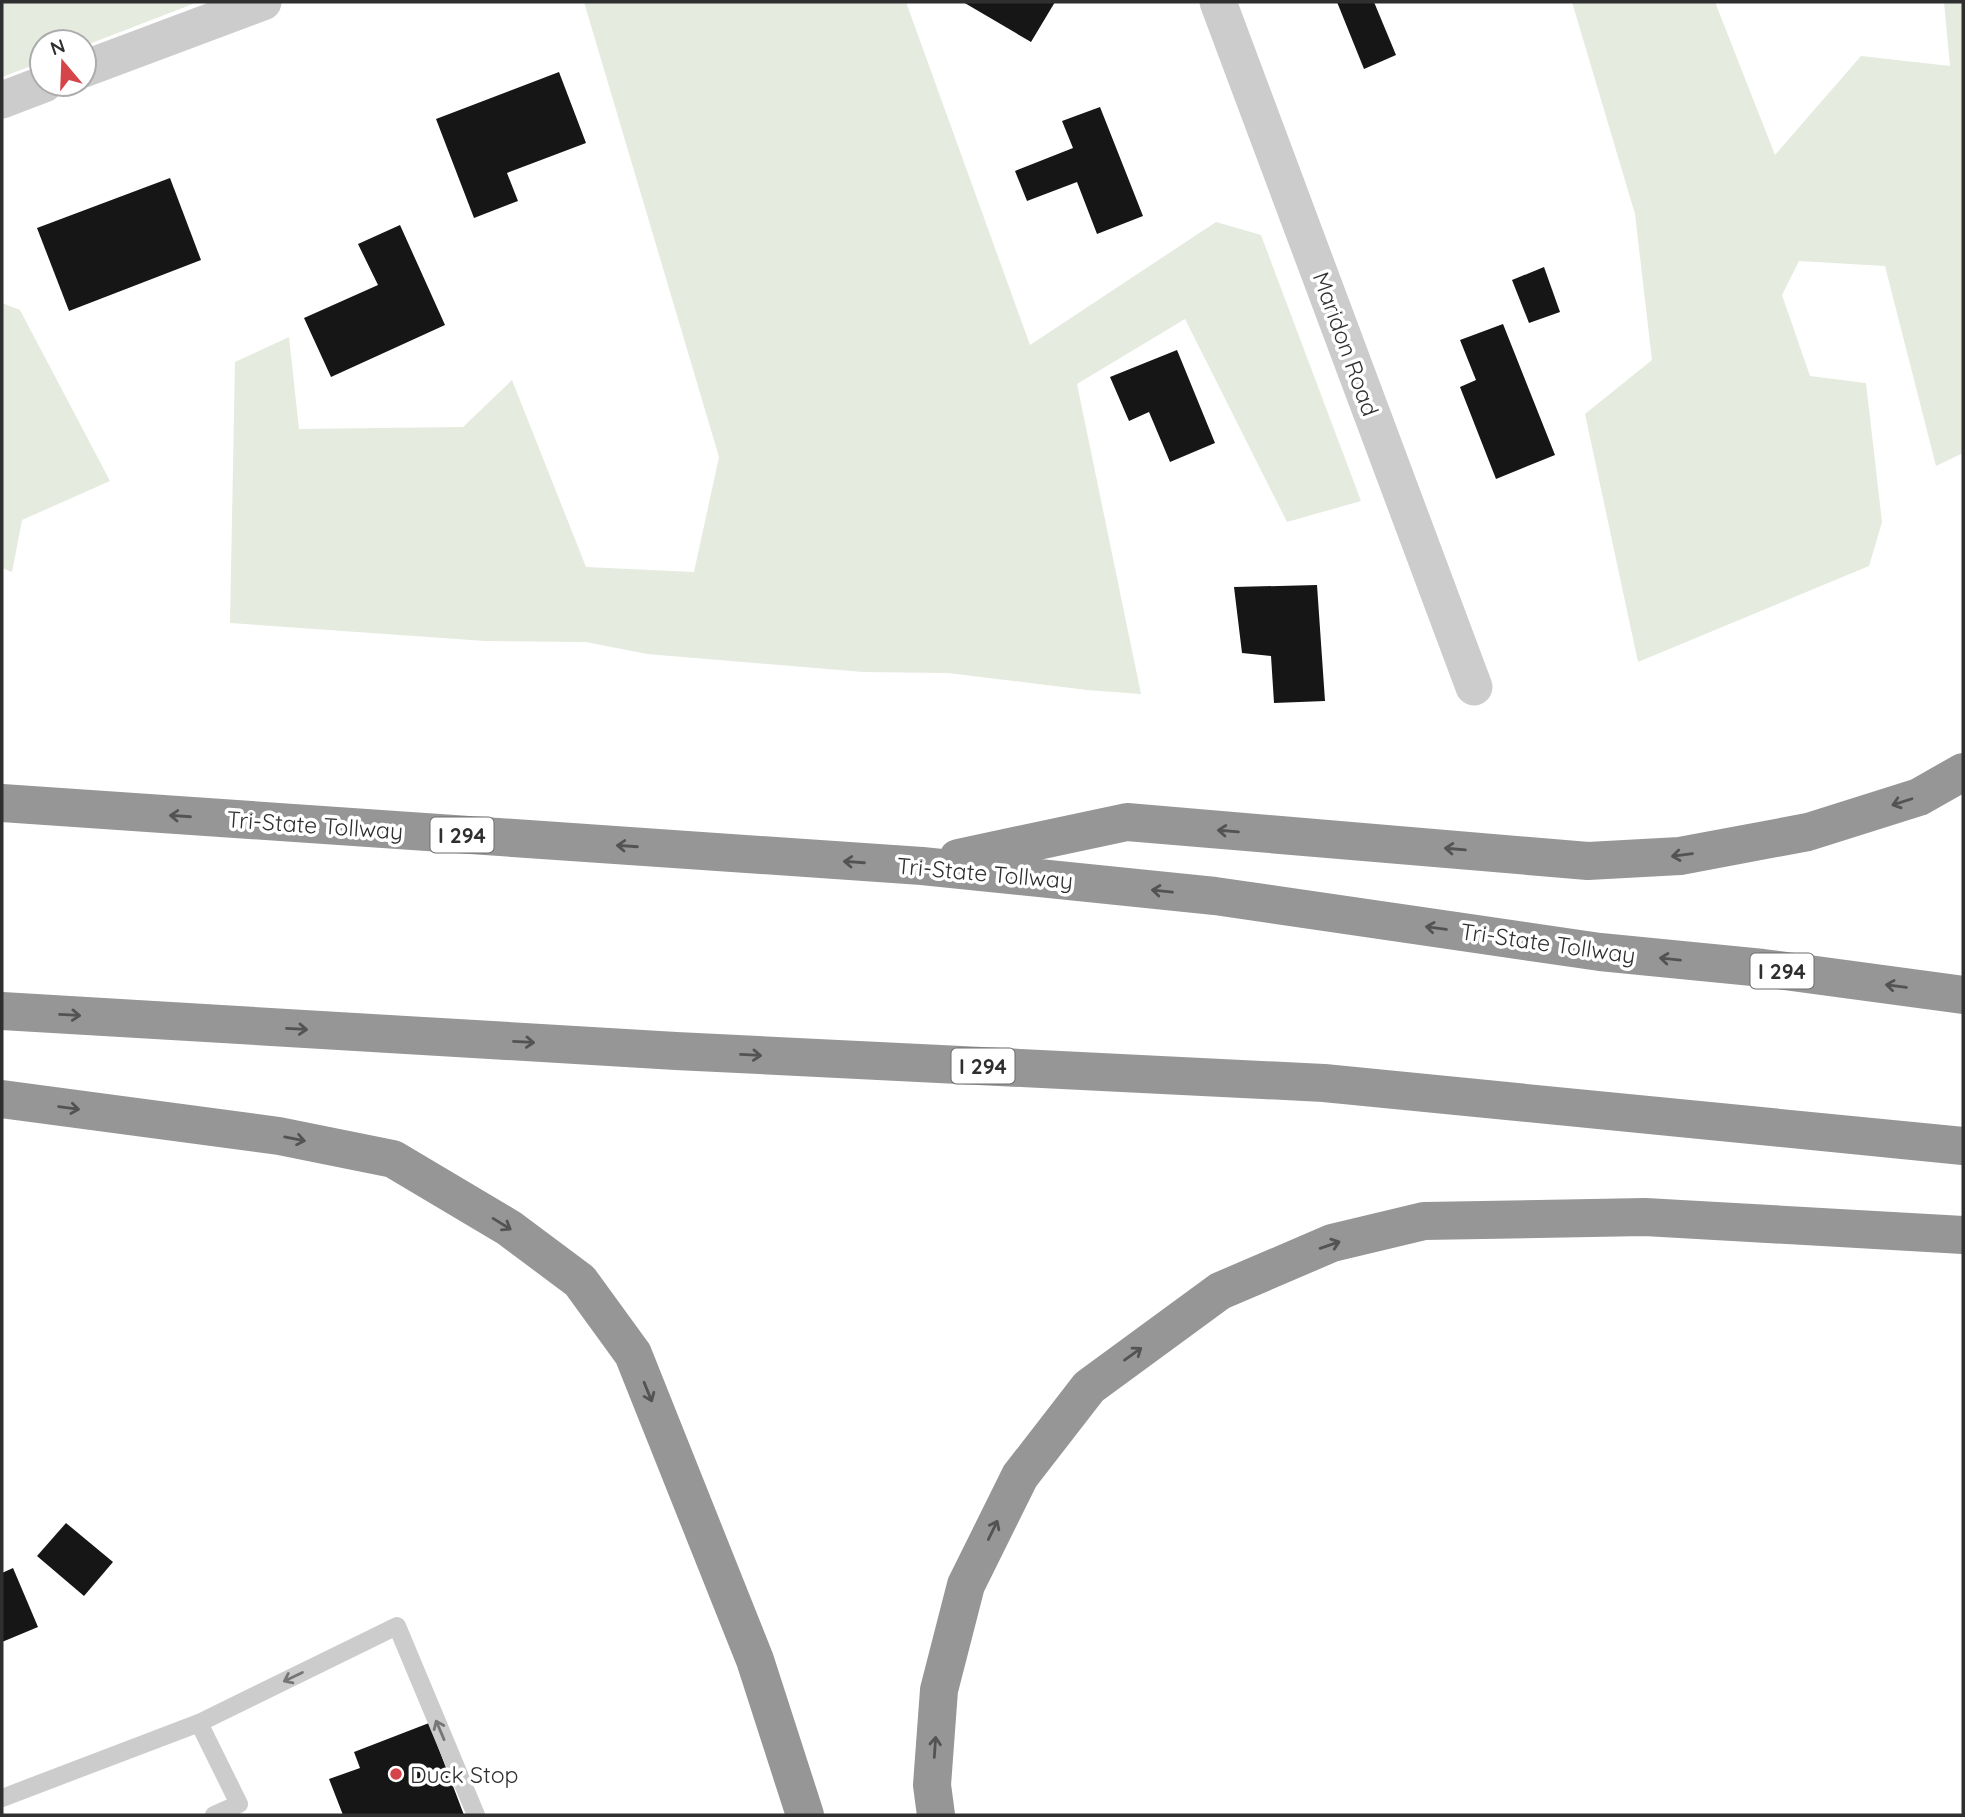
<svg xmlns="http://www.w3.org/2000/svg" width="1965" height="1817" font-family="Quicksand,sans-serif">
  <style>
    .green { fill: #e5ebdf }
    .building { fill: #161616 }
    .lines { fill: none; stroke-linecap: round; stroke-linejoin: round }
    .service { stroke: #ccc; stroke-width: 18 }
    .minor { stroke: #ccc; stroke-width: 37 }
    .motorway { stroke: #969696; stroke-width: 38 }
    .oneway { stroke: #535353 }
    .oneway2 { stroke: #767676 }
    .poi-dot { fill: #d44449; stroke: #fff; stroke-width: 2.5 }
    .labels { text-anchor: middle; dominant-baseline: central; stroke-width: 7; stroke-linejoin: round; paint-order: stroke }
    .shield { fill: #fff; stroke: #6d6d6d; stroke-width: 2 }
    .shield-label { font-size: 21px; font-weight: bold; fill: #2f2f2f }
    .street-label { font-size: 23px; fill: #2f2f2f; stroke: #fff }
    .poi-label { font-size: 23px; fill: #2f2f2f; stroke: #fff; text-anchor: start }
  </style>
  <rect width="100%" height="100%" fill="#fff"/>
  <g class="green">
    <path d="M2,2H198L84,46V42H42V62L2,77Z"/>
    <path d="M584,2H906L1030,345L1216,222L1261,235L1361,501L1287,522L1185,319L1077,384L1141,694L1087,690L948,673L863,672L647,654L586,642L485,641L230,623L235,362L289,337L299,429L463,427L512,380L586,567L694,572L719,457Z"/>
    <path d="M1572,2H1715L1775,155L1861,56L1950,66L1944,2H1963V453L1936,466L1885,266L1799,261L1782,295L1810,376L1866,383L1882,522L1869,566L1638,662L1585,414L1652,360L1635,214Z"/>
    <path d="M2,303L20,310L110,481L22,520L12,572L2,568Z"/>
  </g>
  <g class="building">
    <path d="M963,2H1055L1031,42Z"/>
    <path d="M1337,2H1374L1396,55L1364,69Z"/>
    <path d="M559,72L586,143L507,173L518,201L474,218L436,119Z"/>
    <path d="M1100,107L1143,216L1097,234L1077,182L1027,201L1015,171L1073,148L1062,121Z"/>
    <path d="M170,178L201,260L69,311L37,228Z"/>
    <path d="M400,225L445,325L331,377L304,318L378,285L358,244Z"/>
    <path d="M1544,267L1560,312L1529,323L1512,280Z"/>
    <path d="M1503,324L1555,455L1496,479L1460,387L1476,380L1460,340Z"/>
    <path d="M1177,350L1215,443L1170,462L1149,412L1129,421L1110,377Z"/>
    <path d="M1317,585L1325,701L1274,703L1271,656L1242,653L1234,587Z"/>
    <path d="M66,1523L113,1562L84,1596L37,1556Z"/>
    <path d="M13,1568L38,1627L2,1642V1573Z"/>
    <path d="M429,1723L464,1815H343L329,1779L360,1768L354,1752Z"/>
  </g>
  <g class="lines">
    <g class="service">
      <path d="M199,1723L239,1804L214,1815"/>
      <path d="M2,1798L199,1723L397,1626L476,1815"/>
    </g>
    <g class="minor">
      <path d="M1218,2L1474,687"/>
      <path d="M84,69L263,2"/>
      <path d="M2,100L44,84"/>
    </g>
    <g class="motorway">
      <path d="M2,803L922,866L1215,896L1600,952L1763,968L1963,995"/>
      <path d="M958,858L1127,822L1588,861L1680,856L1808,832L1919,797L1963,772"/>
      <path d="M2,1011L676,1051L1324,1083L1963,1146"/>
      <path d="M2,1099L279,1136L393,1159L509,1228L580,1281L633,1354L755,1660L805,1815"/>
      <path d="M936,1815L932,1785L939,1690L966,1585L1020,1476L1089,1387L1220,1291L1332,1243L1424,1221L1645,1217L1963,1235"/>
    </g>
  </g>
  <defs><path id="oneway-shaft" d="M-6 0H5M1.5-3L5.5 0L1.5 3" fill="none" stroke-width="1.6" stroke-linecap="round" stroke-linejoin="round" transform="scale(1.75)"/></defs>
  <g class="oneway">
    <use href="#oneway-shaft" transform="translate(1902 802) rotate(162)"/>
    <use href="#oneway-shaft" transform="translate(180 816) rotate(-176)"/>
    <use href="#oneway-shaft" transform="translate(1228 831) rotate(-175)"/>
    <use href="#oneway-shaft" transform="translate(627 846) rotate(-176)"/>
    <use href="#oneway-shaft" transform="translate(1455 849) rotate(-175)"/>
    <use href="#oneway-shaft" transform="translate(1682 855) rotate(173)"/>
    <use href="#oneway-shaft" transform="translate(854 862) rotate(-176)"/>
    <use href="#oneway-shaft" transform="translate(1162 891) rotate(-174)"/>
    <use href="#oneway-shaft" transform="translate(1436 928) rotate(-172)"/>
    <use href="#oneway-shaft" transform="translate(1670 959) rotate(-174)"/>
    <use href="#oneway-shaft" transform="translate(1896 986) rotate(-172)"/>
    <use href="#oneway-shaft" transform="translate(70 1015) rotate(3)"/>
    <use href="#oneway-shaft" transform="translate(297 1029) rotate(3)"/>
    <use href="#oneway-shaft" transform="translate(524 1042) rotate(3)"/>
    <use href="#oneway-shaft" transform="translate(751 1055) rotate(3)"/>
    <use href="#oneway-shaft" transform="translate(69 1108) rotate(8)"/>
    <use href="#oneway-shaft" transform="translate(295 1139) rotate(11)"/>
    <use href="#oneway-shaft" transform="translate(502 1224) rotate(32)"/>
    <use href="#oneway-shaft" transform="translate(1330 1245) rotate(-19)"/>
    <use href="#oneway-shaft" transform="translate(1133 1354) rotate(-36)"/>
    <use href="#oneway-shaft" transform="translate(648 1392) rotate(68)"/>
    <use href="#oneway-shaft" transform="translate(993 1530) rotate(-64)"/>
    <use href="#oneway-shaft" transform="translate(935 1747) rotate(-86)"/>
  </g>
  <g class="oneway2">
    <use href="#oneway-shaft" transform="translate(293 1677) rotate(154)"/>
    <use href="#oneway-shaft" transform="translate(440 1730) rotate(-113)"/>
  </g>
  <circle class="poi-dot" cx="396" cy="1774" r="7"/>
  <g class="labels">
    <g class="shield">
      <rect x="430.5" y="817.5" width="63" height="35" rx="5"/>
      <rect x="1750.5" y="953.5" width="63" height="35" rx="5"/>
      <rect x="951.5" y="1048.5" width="63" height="35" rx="5"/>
    </g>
    <g class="shield-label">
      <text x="462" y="835">I 294</text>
      <text x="1782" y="971">I 294</text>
      <text x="983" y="1066">I 294</text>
    </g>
    <g class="street-label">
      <text transform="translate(1346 344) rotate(70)">Maridon Road</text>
      <text transform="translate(315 825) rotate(4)">Tri-State Tollway</text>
      <text transform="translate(985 873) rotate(5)">Tri-State Tollway</text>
      <text transform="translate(1548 943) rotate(8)">Tri-State Tollway</text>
    </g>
    <g class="poi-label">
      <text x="410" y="1774">Duck Stop</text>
    </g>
  </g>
  <rect width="1965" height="1817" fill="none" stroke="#2f2f2f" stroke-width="7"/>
  <g transform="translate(63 63) rotate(341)"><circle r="33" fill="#ffffff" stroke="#acacac" stroke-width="2"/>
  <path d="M0-5L12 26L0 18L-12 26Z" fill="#d44449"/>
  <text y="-10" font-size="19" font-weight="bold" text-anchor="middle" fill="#2f2f2f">N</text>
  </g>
</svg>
